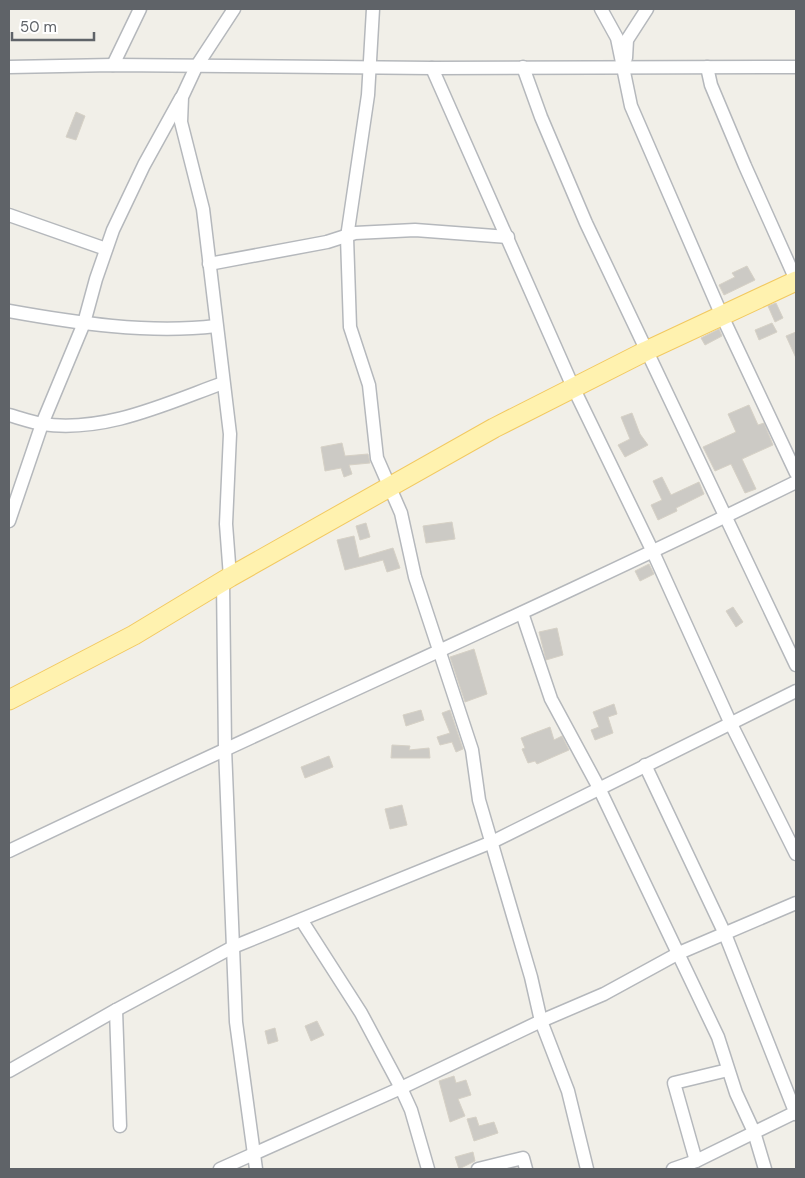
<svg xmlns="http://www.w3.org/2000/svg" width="805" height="1178" font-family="'DM Sans',sans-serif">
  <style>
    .building { fill: #cccac5; stroke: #d6d1c6 }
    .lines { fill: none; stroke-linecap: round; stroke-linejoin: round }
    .minor-casing { stroke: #b5b8bc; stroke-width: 15 }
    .primary-casing { stroke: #f2c960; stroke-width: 21 }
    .minor { stroke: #fff; stroke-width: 12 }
    .primary { stroke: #fff2af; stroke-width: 19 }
  </style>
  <rect width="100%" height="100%" fill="#f1efe8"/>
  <g class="building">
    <path d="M76,112L85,116L76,140L66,137Z"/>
    <path d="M747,266L755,280L724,295L719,285L735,277L732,273Z"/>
    <path d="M776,303L783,318L775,322L768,306Z"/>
    <path d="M772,323L777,332L759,340L755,330Z"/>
    <path d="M719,329L722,336L705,345L701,338Z"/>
    <path d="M796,332V358L786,336Z"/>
    <path d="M749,405L758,425L764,423L773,445L742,459L756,489L745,493L731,464L715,471L703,447L736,432L728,414Z"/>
    <path d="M632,413L640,434L648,445L625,457L618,445L630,439L621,417Z"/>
    <path d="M342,443L345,456L368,454L370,463L349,465L352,474L344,477L341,468L325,471L321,447Z"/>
    <path d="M662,477L671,495L699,482L704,494L676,508L677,511L658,520L651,505L662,500L653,481Z"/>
    <path d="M452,522L455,539L426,543L423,526Z"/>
    <path d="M366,523L370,537L360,540L356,526Z"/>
    <path d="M354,536L359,558L393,548L400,568L387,572L383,560L345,570L337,540Z"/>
    <path d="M649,564L654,574L640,581L635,571Z"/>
    <path d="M733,607L743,622L736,627L726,611Z"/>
    <path d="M557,628L563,655L546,660L539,632Z"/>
    <path d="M474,649L487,694L465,702L450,657Z"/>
    <path d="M614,704L617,714L608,717L613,733L595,740L591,730L599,727L593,712Z"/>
    <path d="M421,710L424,720L406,726L403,715Z"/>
    <path d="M450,710L463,749L456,752L452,742L440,745L437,737L450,733L442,713Z"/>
    <path d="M550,727L554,740L562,736L569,750L537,764L535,761L528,763L522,749L525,748L521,738Z"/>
    <path d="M392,745L410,746L409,750L429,748L430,758H391Z"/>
    <path d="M329,756L333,767L305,778L301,767Z"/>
    <path d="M402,805L407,825L390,829L385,809Z"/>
    <path d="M317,1021L324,1035L311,1041L305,1026Z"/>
    <path d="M275,1028L278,1041L268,1044L265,1031Z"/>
    <path d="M454,1076L456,1083L466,1080L471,1095L458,1099L465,1116L450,1122L439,1081Z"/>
    <path d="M476,1117L479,1126L494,1122L498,1133L474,1141L467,1119Z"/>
    <path d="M473,1152L475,1161L459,1169L455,1157Z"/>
  </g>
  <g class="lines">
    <g class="minor-casing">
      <g id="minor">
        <path d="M373,9L368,95L347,237L350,327L369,385L377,458L401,513L415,577L472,750L479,800L531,977L541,1021L568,1091L587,1169"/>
        <path d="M601,9L617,38L631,106L722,316L796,473"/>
        <path d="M626,58L627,40L647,9"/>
        <path d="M113,65L140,9"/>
        <path d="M9,67L113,65L432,68L796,67"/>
        <path d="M523,67L541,117L586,223L796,665"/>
        <path d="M707,67L711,85L745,166L796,280"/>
        <path d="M432,68L573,387L653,552L730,722L796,854"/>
        <path d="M9,215L106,249"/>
        <path d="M209,264L327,242L355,233L415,230L508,237"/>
        <path d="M9,311C76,323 148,334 216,326"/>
        <path d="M9,415C20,418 31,422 42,424C105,433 165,404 223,383"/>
        <path d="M9,521L42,424L84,323L96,279L113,230L144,165L181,98"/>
        <path d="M230,577L226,524L230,434L203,209L181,122L182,97L196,67L234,9"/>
        <path d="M223,581L225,748L236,1022L256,1169"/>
        <path d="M522,613L551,699L599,788L718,1037L736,1093L754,1132L765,1169"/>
        <path d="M645,765L725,934L796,1114"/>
        <path d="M9,851C270,726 536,610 796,482"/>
        <path d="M302,921L361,1013L401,1088L411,1110L428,1169"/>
        <path d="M116,1010L120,1126"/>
        <path d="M9,1071L116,1010L233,947L492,842L796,691"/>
        <path d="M696,1161L674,1083L728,1070"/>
        <path d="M220,1169L401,1088L541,1021L604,994L679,953L796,903"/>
        <path d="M478,1169L523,1158L526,1169"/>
        <path d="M673,1169L696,1161L796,1112"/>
      </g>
    </g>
    <g class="primary-casing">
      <path id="primary" d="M9,700L134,635L230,577L494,428L646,351L796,281"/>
    </g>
    <use href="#minor" class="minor"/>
    <use href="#primary" class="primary"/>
  </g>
  <rect width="805" height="1178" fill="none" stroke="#5f6368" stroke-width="20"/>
  <path d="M12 32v8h82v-8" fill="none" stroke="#5f6368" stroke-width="2.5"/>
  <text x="20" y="32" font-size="15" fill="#5f6368" stroke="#ffffff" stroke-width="4" paint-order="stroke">50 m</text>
</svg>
